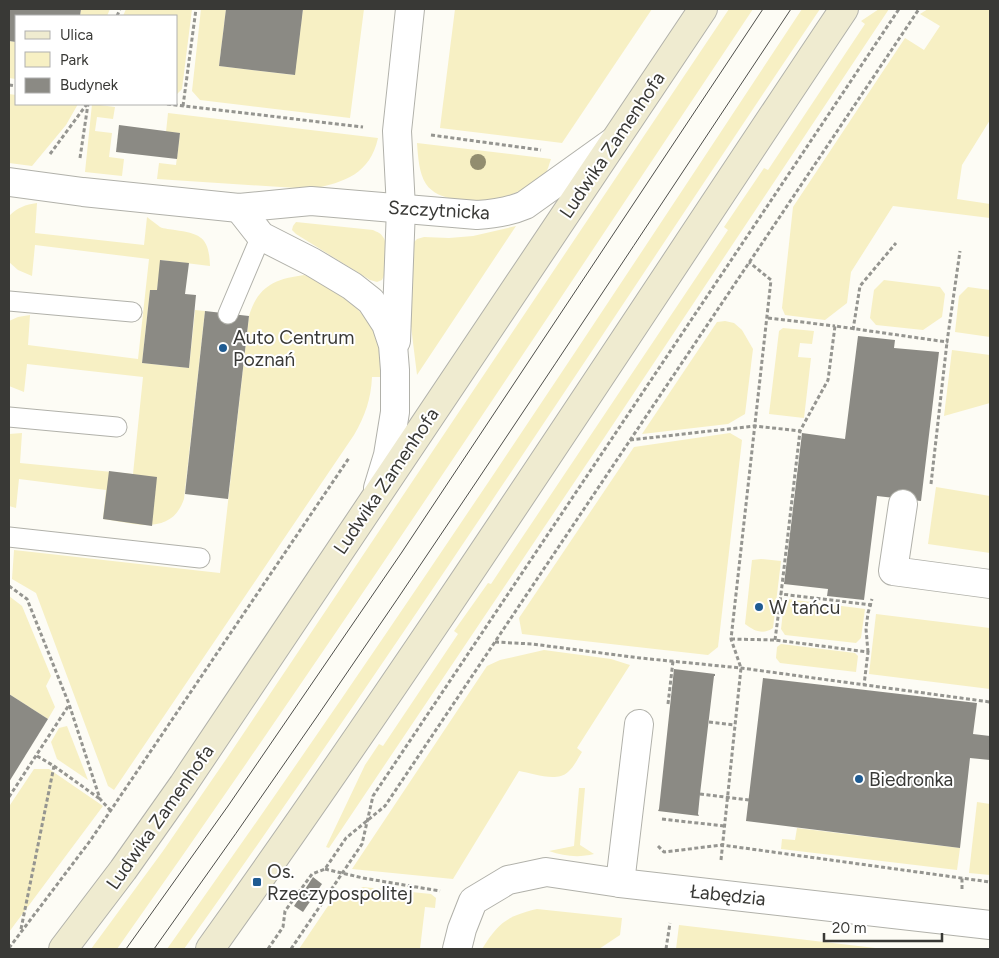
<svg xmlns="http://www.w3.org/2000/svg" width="999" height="958" font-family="Figtree,sans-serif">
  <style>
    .green { fill: #f7f0c4 }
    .building { fill: #8b8a84 }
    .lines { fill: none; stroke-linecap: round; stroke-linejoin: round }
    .service-casing { stroke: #b1b1aa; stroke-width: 21 }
    .minor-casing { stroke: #b1b1aa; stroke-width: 30 }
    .secondary-casing { stroke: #b1b1aa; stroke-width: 30 }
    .path { stroke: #959590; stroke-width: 3; stroke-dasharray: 4 2.5; stroke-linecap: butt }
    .service { stroke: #fff; stroke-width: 19 }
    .minor { stroke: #fff; stroke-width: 28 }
    .secondary { stroke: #efebd0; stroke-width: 28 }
    .tram { stroke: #4e4e4a; stroke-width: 1 }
    .tree { fill: #928d6f }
    .poi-dot { fill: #1f5b92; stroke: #fff; stroke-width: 2 }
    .labels { text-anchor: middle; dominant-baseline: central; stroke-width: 4; stroke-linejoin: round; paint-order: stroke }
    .street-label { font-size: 19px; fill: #393936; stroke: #fff }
    .poi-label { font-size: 19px; fill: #393936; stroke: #fff; text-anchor: start }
  </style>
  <rect width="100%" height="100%" fill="#fdfcf5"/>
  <g class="green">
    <path d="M81,9H110L107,16H80Z"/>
    <path d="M126,9H192L182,89L176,95V16H123Z"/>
    <path d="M201,9H226L219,66L294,75L303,9H364L350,118L200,100L192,91Z"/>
    <path d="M455,9H652L562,143L440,128Z"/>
    <path d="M729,9H753C543,324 335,640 117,949H91L163,851L227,758Z"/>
    <path d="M802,9H820C609,323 403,641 184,949H167C386,641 594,324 802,9Z"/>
    <path d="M879,9H889L604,438L329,848L326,847L365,765L379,744L383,746L458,634L454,631L488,583L491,584L728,230L724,227L764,168L768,170L865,24L861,21Z"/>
    <path d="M928,9H990V120L962,165L957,199L990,204V218L893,206L851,272L847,303L825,320L785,315L782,308L793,207L905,38L924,50L940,26L920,14Z"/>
    <path d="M9,41L16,42V79L9,78Z"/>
    <path d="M9,94L16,95V104H78L66,125L32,166L9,163Z"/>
    <path d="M92,104L115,107L113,119L97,117L95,131L112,133L109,157L124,159L122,176L85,172Z"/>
    <path d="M168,113L378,138C370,174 345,182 312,189L157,179L159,163L176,165L180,133L166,132Z"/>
    <path d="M417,143L551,159C549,164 548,170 545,174C541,178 534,182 529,185C505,201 480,205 453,199C443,197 432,193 426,184C419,173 418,157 417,143Z"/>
    <path d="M37,203L35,233L144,245L147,217C151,220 156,224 160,227C164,229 171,229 175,230C202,234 209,238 210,266L161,260L157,290H150L142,363L189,368L195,310L205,311L184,499C171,537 134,523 103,519L106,490L19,479L16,508L9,506V434L22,433L20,463L133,474L143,377L27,364L24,392L9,386V321L18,317L30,315L28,345L138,359L149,259L35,245L32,276L18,270L9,262V216C18,207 25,205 37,203Z"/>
    <path d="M296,222L373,230C377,232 381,233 383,237C389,244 387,272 382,280L377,282L370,280L296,234L292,230L293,226Z"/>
    <path d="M516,226L417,375L409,310L412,244L417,239L424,237L449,238L473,236Z"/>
    <path d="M304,275C314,278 322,284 331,290C370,313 380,333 386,377H372C371,399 365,416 354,435L114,790L108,786L36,593L12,579L14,550L220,573L249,316C258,286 275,279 304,275Z"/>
    <path d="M884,280L940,287L945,294L942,317L923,330L876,325L870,318L874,290Z"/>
    <path d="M968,287L990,290V337L955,332L959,296Z"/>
    <path d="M725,321L734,323L742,330L753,349L745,414L728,424L642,434L717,322Z"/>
    <path d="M783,328L814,331L812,344L800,343L798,357L811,358L804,418L769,414L779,331Z"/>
    <path d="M952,350L990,355V403L944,416Z"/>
    <path d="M730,433L742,440L718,647L708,655L522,634L519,618L634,447Z"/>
    <path d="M936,487L990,496V553L928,544Z"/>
    <path d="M761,559L781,561L773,628C763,635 754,631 745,624L752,560Z"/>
    <path d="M9,596L22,606L51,676L46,686L55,707L48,719L9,694Z"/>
    <path d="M788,599L865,609L861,638L856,643L785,635L781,629L784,603Z"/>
    <path d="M876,614L990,628V689L869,674Z"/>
    <path d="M781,644L855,653L858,656L856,672L780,663L776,658L777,647Z"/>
    <path d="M544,650L611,659L630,665L577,748L582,752C578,758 574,767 568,772C556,783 533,773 519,771L453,879L352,869L487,666L500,660Z"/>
    <path d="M67,726L88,780L57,759L51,742L59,728Z"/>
    <path d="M34,769H49L103,806L9,932V805H10Z"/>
    <path d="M579,788H585L580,845L594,854C578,858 564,856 549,851L574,846Z"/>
    <path d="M977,802L990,804V875L969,873Z"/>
    <path d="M797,828L960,848L957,870L781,849L782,839L795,840Z"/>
    <path d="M363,887L431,894L436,898L435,908L425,907L420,949H299L330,903Z"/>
    <path d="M537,909L622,918L620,935L599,949H482C498,923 507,916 537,909Z"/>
    <path d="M679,925L884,949H676Z"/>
  </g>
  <g class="building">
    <path d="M9,9H81L80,16H16V42L9,41Z"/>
    <path d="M226,9H303L295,75L219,66Z"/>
    <path d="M119,125L180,133L177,159L116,152Z"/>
    <path d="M160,260L189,263L185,294L196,295L189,368L142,363L150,290H157Z"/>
    <path d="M205,311L249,316L228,499L185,494Z"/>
    <path d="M858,336L895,340L894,348L939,352L921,501L877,496L864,600L827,596L828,589L784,584L802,433L845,439Z"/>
    <path d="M109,471L157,477L152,526L103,519Z"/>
    <path d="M674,669L715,674V676H714L700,794L698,814L699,816L658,811L659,809Z"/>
    <path d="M763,678L977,703L973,734L990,736V760L970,758L960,848L746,821Z"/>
    <path d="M9,694L48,719L9,782Z"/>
    <path d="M313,877L322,884L303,912L294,906Z"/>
  </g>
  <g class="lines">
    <g class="service-casing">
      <g id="service">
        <path d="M9,301L132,312"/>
        <path d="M228,314L261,236"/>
        <path d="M9,417L117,427"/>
        <path d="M9,537L200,558"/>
      </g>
    </g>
    <g class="minor-casing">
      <g id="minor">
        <path d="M9,182L83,192L239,208L311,201L477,215C494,214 509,212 525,205L613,142"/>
        <path d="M239,208L261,236L312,262L352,286L371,301L386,324L393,345L395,370V412L388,455L378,488"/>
        <path d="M396,341L401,208L397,131L410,9"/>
        <path d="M903,504L893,571L990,584"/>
        <path d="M620,883L639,724"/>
        <path d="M457,949L462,929L473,901L508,880L546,872L620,883L990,925"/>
      </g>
    </g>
    <g class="secondary-casing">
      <g id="secondary">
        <path d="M63,949L123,870L183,785L703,9"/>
        <path d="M210,949C429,642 634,323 844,9"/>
      </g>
    </g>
    <g class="path">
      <path d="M117,16L120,9"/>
      <path d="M9,85L16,86"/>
      <path d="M167,104L363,127"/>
      <path d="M183,106L196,9"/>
      <path d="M431,135L541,150"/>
      <path d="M50,154L87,104"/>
      <path d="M80,158L88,104"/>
      <path d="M768,318L835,326"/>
      <path d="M853,330L860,286L896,243"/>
      <path d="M630,440L755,426L800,431"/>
      <path d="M931,484L947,342"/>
      <path d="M9,586L27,599L69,704L100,799L111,811"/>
      <path d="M872,605L781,594L800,431L828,380L835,326L947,342L960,251"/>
      <path d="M731,639L775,640L868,652L864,685"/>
      <path d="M775,640L781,594"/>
      <path d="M495,642L532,644L640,658L741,668L990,702"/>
      <path d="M868,652L866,629L868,613L872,599"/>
      <path d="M668,704L673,661"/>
      <path d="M709,722L735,725"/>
      <path d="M37,756L54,766L100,799"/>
      <path d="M700,794L749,800"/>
      <path d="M9,797L69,705"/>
      <path d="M662,819L724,826"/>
      <path d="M658,846L664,852L722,845L990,882"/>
      <path d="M721,860L741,668L731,639L771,280L749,262"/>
      <path d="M325,869L363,878L440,891"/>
      <path d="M962,889V877"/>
      <path d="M21,929L54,766"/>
      <path d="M9,948L90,841L349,458"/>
      <path d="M268,949L283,927L285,911L312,874L325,869L346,838L385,806L919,9"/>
      <path d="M291,949L362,844L373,796L899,9"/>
      <path d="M666,949L670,923"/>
    </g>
    <use href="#service" class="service"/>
    <use href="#minor" class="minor"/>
    <use href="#secondary" class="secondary"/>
    <g class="tram">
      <path d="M126,949L228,806L402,552L763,9"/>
      <path d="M154,949C374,642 581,324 791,9"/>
    </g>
  </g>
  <circle class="tree" cx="478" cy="162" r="8"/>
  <g class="poi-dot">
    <circle cx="223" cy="348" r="5"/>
    <circle cx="759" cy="607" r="5"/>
    <circle cx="859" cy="779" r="5"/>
    <rect x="252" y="877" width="10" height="10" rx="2.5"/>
  </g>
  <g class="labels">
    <g class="street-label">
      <text transform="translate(612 145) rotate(-56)">Ludwika Zamenhofa</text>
      <text transform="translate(439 210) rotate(3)">Szczytnicka</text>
      <text transform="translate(386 481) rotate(-56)">Ludwika Zamenhofa</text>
      <text transform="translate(160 817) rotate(-55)">Ludwika Zamenhofa</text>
      <text transform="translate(728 895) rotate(6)">Łabędzia</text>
    </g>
    <g class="poi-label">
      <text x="233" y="337">Auto Centrum<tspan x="233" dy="22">Poznań</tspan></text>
      <text x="769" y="607">W tańcu</text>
      <text x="869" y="779">Biedronka</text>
      <text x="267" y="871">Os.<tspan x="267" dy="22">Rzeczypospolitej</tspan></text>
    </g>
  </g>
  <rect width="999" height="958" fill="none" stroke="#393936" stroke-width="20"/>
  <rect x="15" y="15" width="162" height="90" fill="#ffffff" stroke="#b0b0af"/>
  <rect x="25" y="31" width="25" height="8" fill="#efebd0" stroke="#b0b0af"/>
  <text x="60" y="40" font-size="15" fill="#393936">Ulica</text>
  <rect x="25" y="52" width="25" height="15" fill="#f7f0c4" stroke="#b0b0af"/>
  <text x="60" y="65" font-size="15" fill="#393936">Park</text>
  <rect x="25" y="78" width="25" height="15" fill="#8b8a84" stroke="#b0b0af"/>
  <text x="60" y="90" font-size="15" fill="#393936">Budynek</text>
  <path d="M824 933v8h118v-8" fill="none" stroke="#393936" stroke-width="2.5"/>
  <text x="832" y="933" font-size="15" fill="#393936" stroke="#ffffff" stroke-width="4" paint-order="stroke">20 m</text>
</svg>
